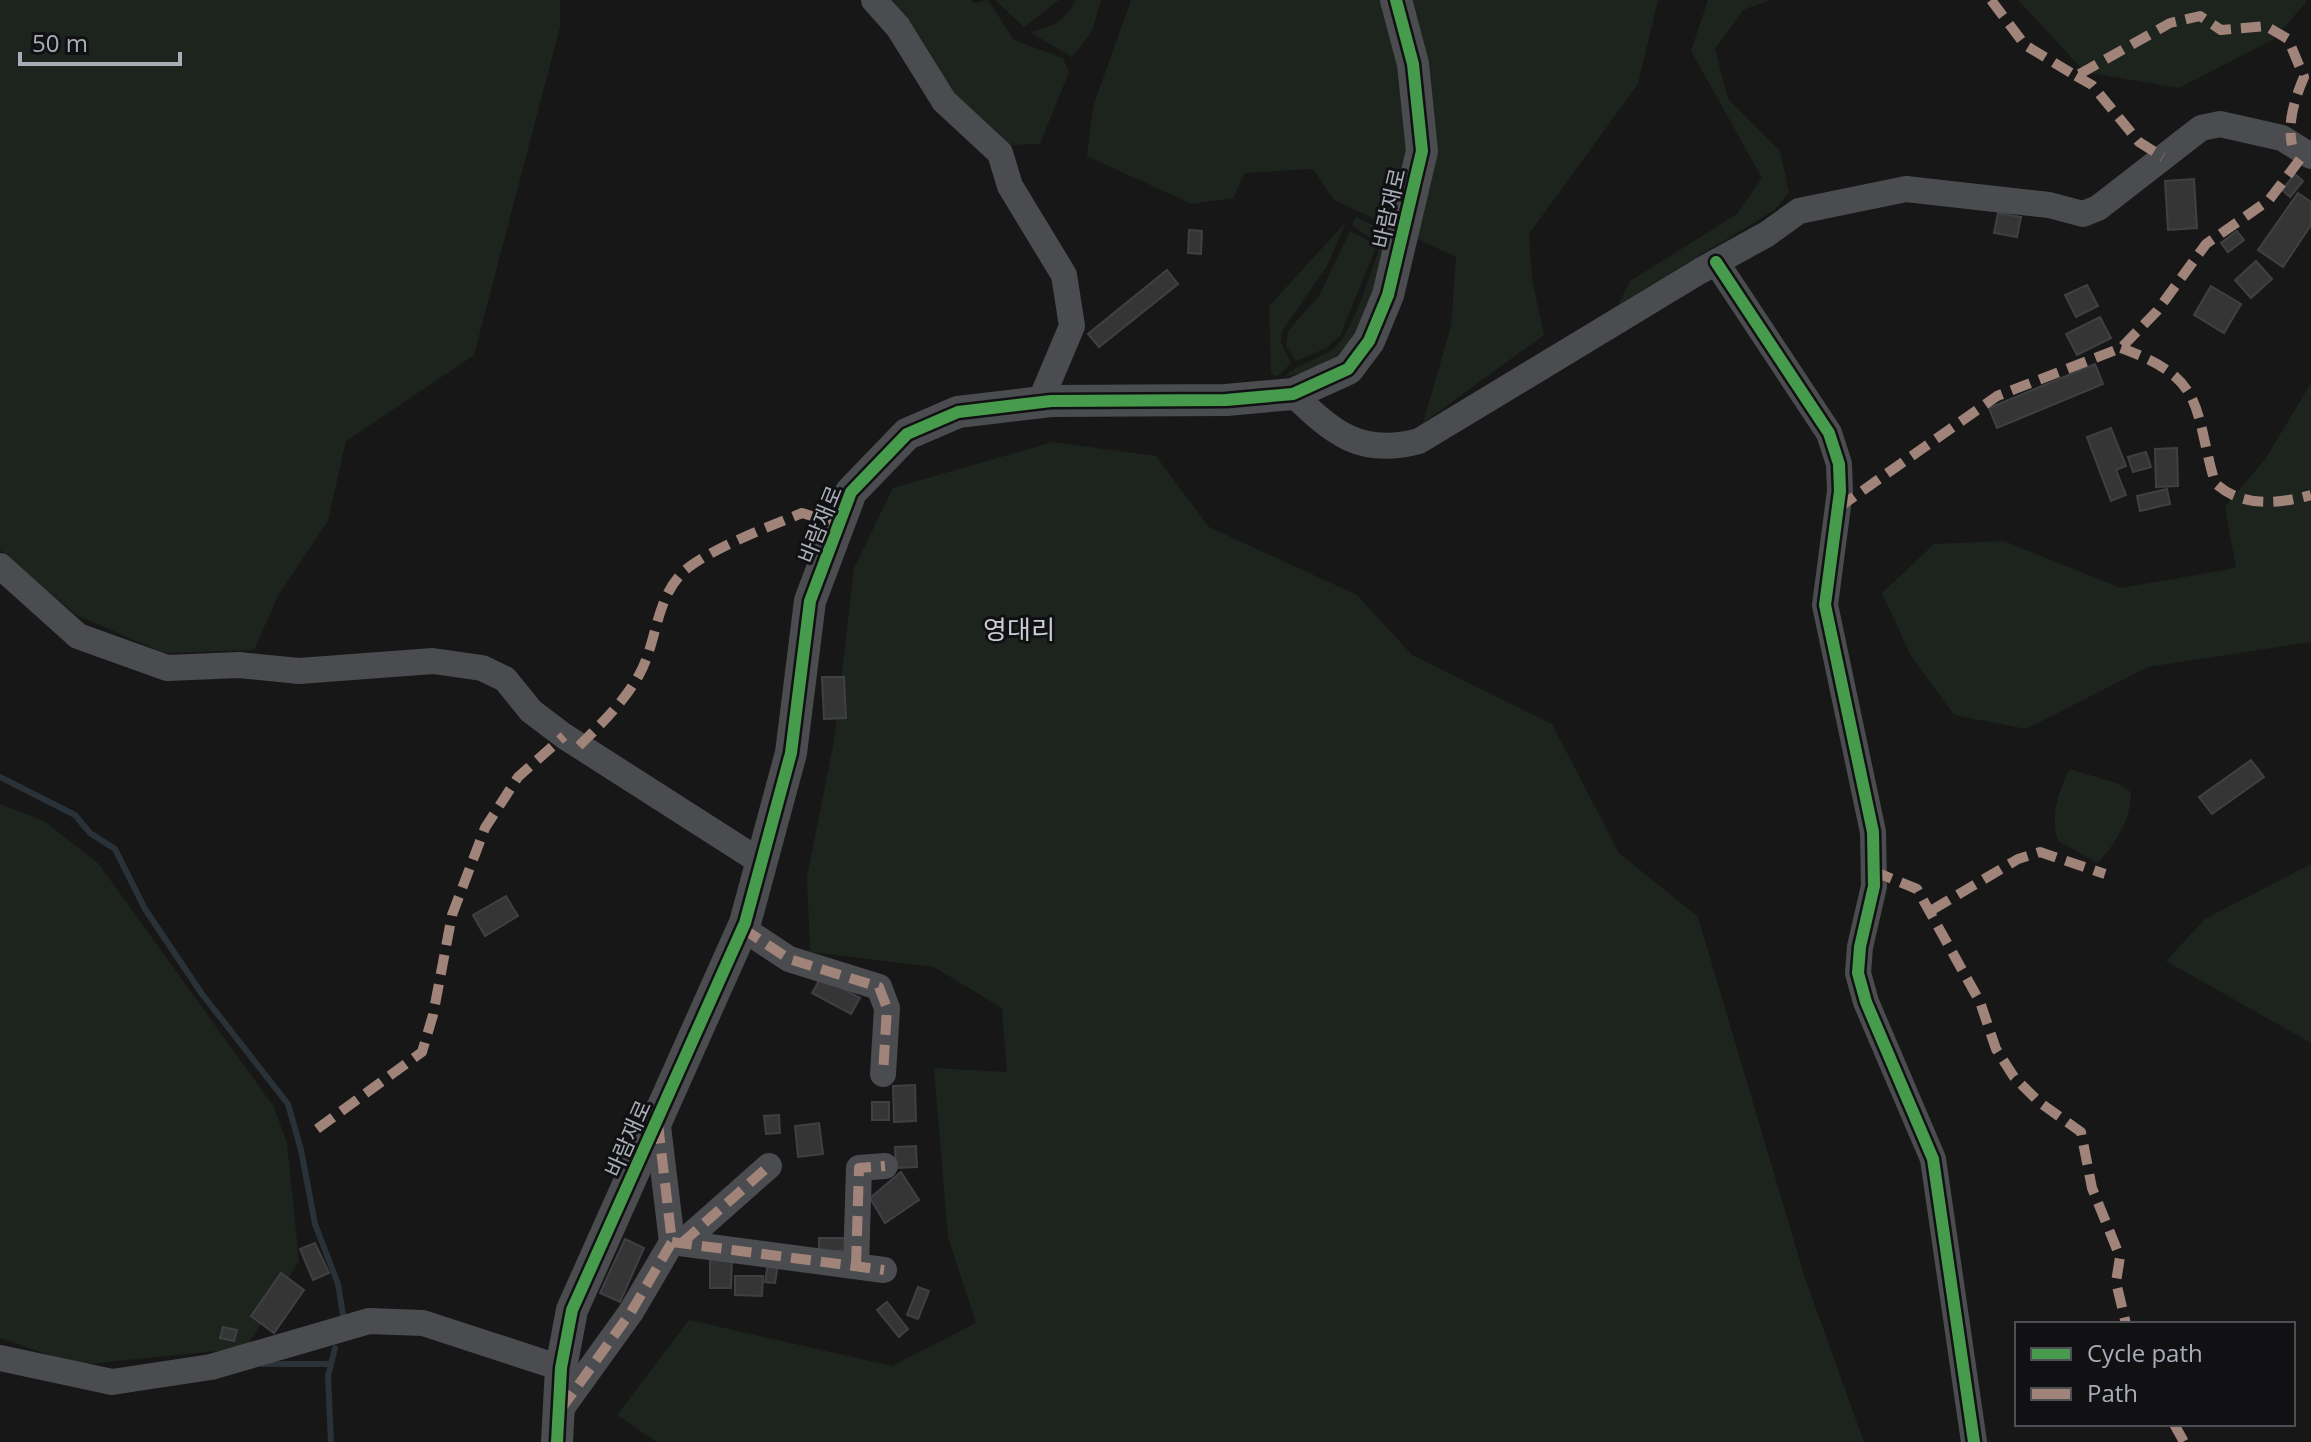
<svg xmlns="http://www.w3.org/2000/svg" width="2311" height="1442" font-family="'Open Sans','Noto Sans KR',sans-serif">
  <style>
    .green { fill: #1d241e }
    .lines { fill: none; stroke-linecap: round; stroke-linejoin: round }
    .stream { stroke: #2a3239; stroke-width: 6 }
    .building { fill: #353536; stroke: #3f4043; stroke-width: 2 }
    .minor { stroke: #4b4c50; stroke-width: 26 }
    .tertiary { stroke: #4b4c50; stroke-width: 32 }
    .quiet { stroke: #a18479; stroke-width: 10; stroke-dasharray: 20 10; stroke-linecap: butt }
    .cycleway-casing { stroke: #111113; stroke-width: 17 }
    .cycleway { stroke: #469c4c; stroke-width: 12 }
    .labels { text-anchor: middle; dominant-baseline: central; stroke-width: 6; stroke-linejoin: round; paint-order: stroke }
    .street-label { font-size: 22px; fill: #a8adb8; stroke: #111113 }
    .quarter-label { font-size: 26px; fill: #c9ccd4; stroke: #111113 }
  </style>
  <rect width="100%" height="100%" fill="#171717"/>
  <g class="green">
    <path d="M0,0H560V27L474,355L346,441L328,521L279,594L254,650L164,653L76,615L0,550Z"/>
    <path d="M893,0H971L974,3L988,0L1014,40L1063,58L1069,72L1040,144L1011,145L950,89Z"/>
    <path d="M995,0H1059L1024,27Z"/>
    <path d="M1076,0H1101L1092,31L1072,57L1030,32C1054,27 1064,21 1076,0Z"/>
    <path d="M1131,0H1658L1638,84L1529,234L1532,279L1544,335L1423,423L1451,326L1456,257L1334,200L1313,169L1245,173L1233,198L1192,204L1087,156L1093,107Z"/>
    <path d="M1708,0H1770L1743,10L1715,49L1728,99L1780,151L1789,192L1775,210L1618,305L1630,281L1737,214L1762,178L1691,51Z"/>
    <path d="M2018,0H2308L2274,39L2179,88L2085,72Z"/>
    <path d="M1356,217L1390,233L1362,328L1326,367L1284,377C1298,363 1317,360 1333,349C1353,335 1371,269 1381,245L1352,225Z"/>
    <path d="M1346,222L1327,266L1282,331L1281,343L1291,363L1277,377L1271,373L1269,306Z"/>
    <path d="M1350,231L1377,245L1340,336L1326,348L1296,361L1286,346L1288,331L1319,296Z"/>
    <path d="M2311,383V642L2148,667L2026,729L1954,715L1910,654L1882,593L1934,544L2004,541L2121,588L2236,568L2225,507L2266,458Z"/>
    <path d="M1053,442L1156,456L1209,527L1357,595L1412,655L1552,724L1619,853L1698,917L1805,1278L1864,1442H657L617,1415L689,1320L892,1366L976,1323L948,1237L934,1068L1007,1072L1002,1008L934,967L810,952L807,877L834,741L854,568L893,488Z"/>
    <path d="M2070,769L2116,783L2131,792C2132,817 2115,844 2098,863L2058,841C2050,815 2058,792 2070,769Z"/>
    <path d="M0,804L44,821L98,863L274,1107L287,1143L299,1261L246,1348L78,1365L0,1338Z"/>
    <path d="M2311,864V1043L2166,961L2205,919Z"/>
  </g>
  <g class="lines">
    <g class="stream">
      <path d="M0,777L75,815L90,833L115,849L145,909L202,994L288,1104L301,1150L315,1224L338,1284L343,1315"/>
      <path d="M262,1364H331"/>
      <path d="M331,1442L328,1376L335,1348"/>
    </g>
  </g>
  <g class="building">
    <path d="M2295,174L2303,181L2290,197L2282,190Z"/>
    <path d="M2194,179L2197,228L2168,230L2165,181Z"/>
    <path d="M2298,193L2311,202V225L2283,267L2258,250Z"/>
    <path d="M1998,213L2021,217L2017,237L1994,233Z"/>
    <path d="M1189,230L1202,231L1201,254L1188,253Z"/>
    <path d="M2237,231L2244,240L2228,252L2221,243Z"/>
    <path d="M2256,261L2272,279L2251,298L2235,280Z"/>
    <path d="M1167,270L1178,284L1099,347L1088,334Z"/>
    <path d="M2087,285L2098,306L2076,317L2065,295Z"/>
    <path d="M2211,286L2241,304L2224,333L2194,315Z"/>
    <path d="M2100,317L2111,338L2077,355L2066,334Z"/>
    <path d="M2095,364L2103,384L1997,428L1989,408Z"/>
    <path d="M2111,428L2126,466L2116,470L2126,495L2111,501L2087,437Z"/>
    <path d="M2177,448L2178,486L2156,487L2155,449Z"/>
    <path d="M2146,452L2151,467L2133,472L2128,457Z"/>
    <path d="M2167,489L2170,504L2140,511L2137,496Z"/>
    <path d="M822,677H844L846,718L824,719Z"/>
    <path d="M2251,760L2264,777L2212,814L2199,797Z"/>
    <path d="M506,896L518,916L485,936L473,915Z"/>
    <path d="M821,977L860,998L851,1014L812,993Z"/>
    <path d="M915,1085L916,1121L894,1122L893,1086Z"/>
    <rect x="872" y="1102" width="17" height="18"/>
    <path d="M779,1115L780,1133L766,1134L764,1116Z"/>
    <path d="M819,1123L823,1154L798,1157L795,1126Z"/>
    <path d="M916,1146L917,1167L896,1168L895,1147Z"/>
    <path d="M901,1172L919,1200L885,1223L870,1198Z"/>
    <rect x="819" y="1238" width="30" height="13"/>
    <path d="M625,1239L644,1248L620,1302L600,1293Z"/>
    <path d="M315,1243L329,1273L313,1280L300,1249Z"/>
    <path d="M710,1255L732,1256L731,1288H710Z"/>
    <path d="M768,1263L778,1264L775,1283L765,1282Z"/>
    <path d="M281,1273L304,1290L274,1333L251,1316Z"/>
    <path d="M735,1276H763L762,1296L735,1295Z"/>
    <path d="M918,1287L929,1291L918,1319L907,1315Z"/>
    <path d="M887,1302L908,1329L899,1337L877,1310Z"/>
    <path d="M223,1327L237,1330L234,1341L220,1338Z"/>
  </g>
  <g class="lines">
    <g class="minor">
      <path d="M874,0L898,27L944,101L1000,153L1010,186L1064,275L1072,326L1040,402"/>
      <path d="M1716,262L1829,433L1839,464L1840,491L1825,605L1873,832L1874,886L1860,947L1858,973L1866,1002L1933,1159L1974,1442"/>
      <path d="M1293,394C1333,433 1361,457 1419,441L1700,271L1767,234L1799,211L1906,189L2049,205L2083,214L2098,208L2201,128L2220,124L2282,138L2311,156"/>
      <path d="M0,566L78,636L167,668L239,665L299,671L433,661L482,668L505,679L531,711L564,736L761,862"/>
      <path d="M742,928L789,959L879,987L887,1008L883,1074"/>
      <path d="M672,1242L884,1270"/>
      <path d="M682,1243L769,1166"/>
      <path d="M856,1266L859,1168L885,1166"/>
      <path d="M0,1358L112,1382L211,1367L369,1321L423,1323L561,1368"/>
      <path d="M559,1412L631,1312L672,1242L657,1118"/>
    </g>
    <path class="tertiary" d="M557,1442L561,1368L572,1310L745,923L791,753L810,601L851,492L907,434L958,412L1051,401L1226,400L1293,394L1348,369L1369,341L1388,295L1422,151L1413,64L1396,0"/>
    <g class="quiet">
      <path d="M1991,0L2025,45L2076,76L2170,23L2200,16L2221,30L2266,26L2288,39L2304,77C2295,98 2287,122 2292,145"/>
      <path d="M2076,76L2092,85L2139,142L2163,157"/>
      <path d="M2121,348C2207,379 2193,407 2215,483C2242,508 2279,504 2311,495"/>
      <path d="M1838,508L1997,396L2121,348L2157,311L2206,244L2269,200L2304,154"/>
      <path d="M579,746C601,724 624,702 639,675C657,643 655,602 681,574C702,552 773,525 802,513L839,524"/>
      <path d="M1873,871L1917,889L1980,1002L1996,1049L2014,1077L2039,1102L2081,1132L2092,1188L2120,1257L2116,1282L2126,1324"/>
      <path d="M1932,910L2018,859L2040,852L2105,874"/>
      <path d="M742,928L789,959L879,987L887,1008L883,1074"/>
      <path d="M317,1129L422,1052L433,1015L452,915L485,828L518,777L564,736"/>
      <path d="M672,1242L884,1270"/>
      <path d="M682,1243L769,1166"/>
      <path d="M856,1266L859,1168L885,1166"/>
      <path d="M561,1409L631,1312L672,1242L658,1124"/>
      <path d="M2174,1424L2184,1442"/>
    </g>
    <g class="cycleway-casing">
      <g id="cycleway">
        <path d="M1716,262L1829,433L1839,464L1840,491L1825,605L1873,832L1874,886L1860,947L1858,973L1866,1002L1933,1159L1974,1442"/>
        <path d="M557,1442L561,1368L572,1310L745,923L791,753L810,601L851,492L907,434L958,412L1051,401L1226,400L1293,394L1348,369L1369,341L1388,295L1422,151L1413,64L1396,0"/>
      </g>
    </g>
    <use href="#cycleway" class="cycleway"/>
  </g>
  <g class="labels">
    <g class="street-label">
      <text transform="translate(1388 208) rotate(-77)">바람재로</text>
      <text transform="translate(819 524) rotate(-68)">바람재로</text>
      <text transform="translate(627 1138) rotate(-66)">바람재로</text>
    </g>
    <g class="quarter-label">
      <text x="1019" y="629">영대리</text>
    </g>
  </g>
  <rect x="2015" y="1322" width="280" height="104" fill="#111113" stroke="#4d4f55" stroke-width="2"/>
  <rect x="2031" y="1348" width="40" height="12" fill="#469c4c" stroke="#4d4f55" stroke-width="2"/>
  <text x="2087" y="1362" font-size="24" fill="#a8adb8">Cycle path</text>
  <rect x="2031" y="1388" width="40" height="12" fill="#a18479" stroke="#4d4f55" stroke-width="2"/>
  <text x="2087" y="1402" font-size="24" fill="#a8adb8">Path</text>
  <path d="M20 52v12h160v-12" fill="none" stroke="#a8adb8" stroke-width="4"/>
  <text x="32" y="52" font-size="24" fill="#a8adb8" stroke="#111113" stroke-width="6" paint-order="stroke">50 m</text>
</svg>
